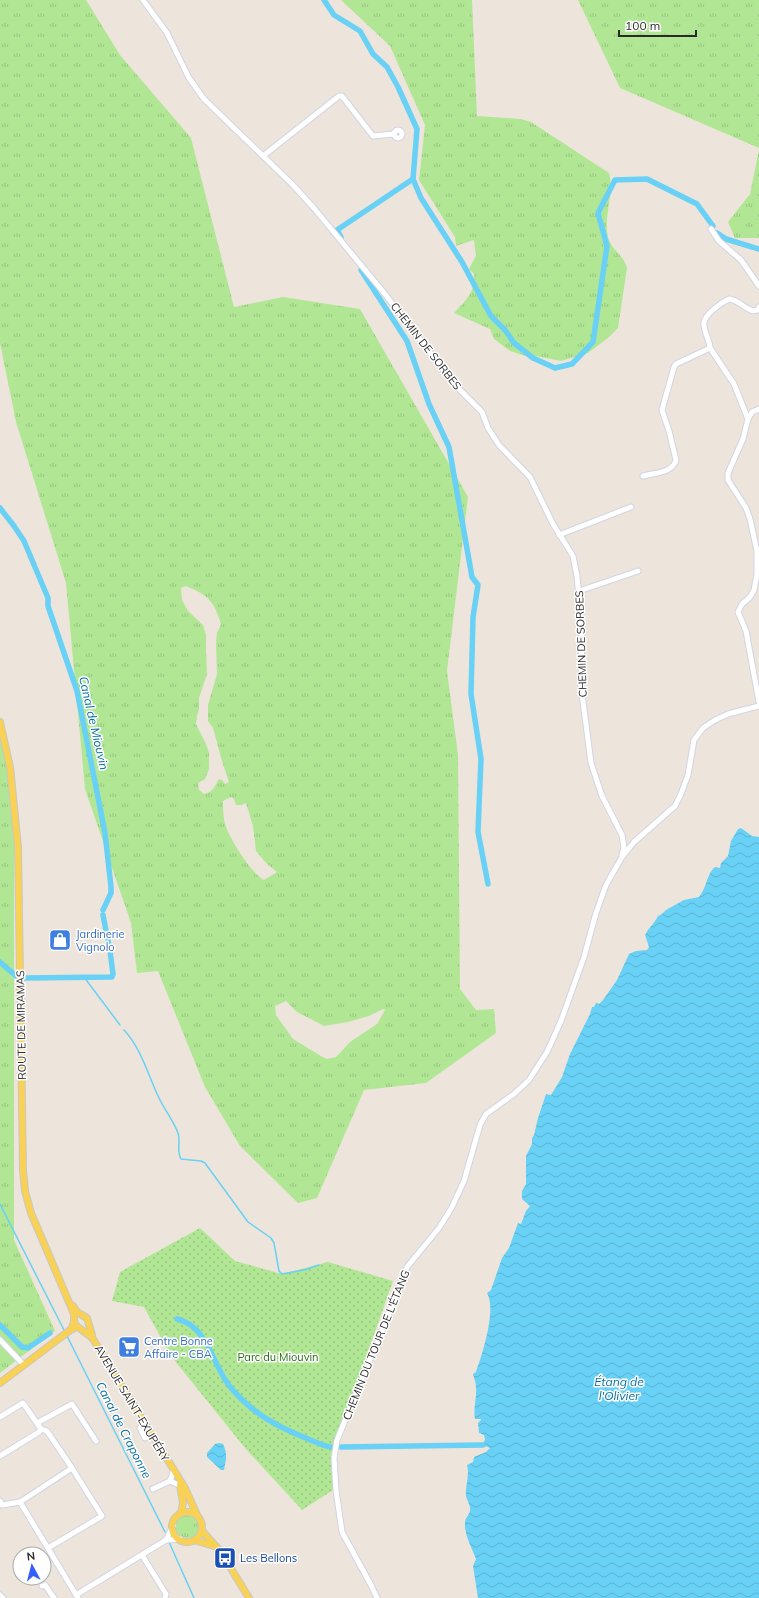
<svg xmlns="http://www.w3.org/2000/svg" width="759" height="1598" font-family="Mulish,sans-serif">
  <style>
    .grass { fill: url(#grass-tufts); fill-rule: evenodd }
    .park { fill: url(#park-dots) }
    .water { fill: url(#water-waves) }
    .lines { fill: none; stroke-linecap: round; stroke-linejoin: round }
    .stream { stroke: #68d1f5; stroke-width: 1.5 }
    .canal { stroke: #68d1f5; stroke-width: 5.5 }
    .minor-casing { stroke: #d0d4e4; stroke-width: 7 }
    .major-casing { stroke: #c8c8c8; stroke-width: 8 }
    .minor { stroke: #fff; stroke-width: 5 }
    .major { stroke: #f8d155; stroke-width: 6 }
    .labels { text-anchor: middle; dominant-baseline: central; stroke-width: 3; stroke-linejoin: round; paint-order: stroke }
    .street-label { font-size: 11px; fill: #2a2a2a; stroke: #fff }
    .shop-label { font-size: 11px; fill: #366cbe; stroke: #fff; text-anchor: start }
    .park-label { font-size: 11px; fill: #286b16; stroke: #fff }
    .transit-label { font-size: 11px; fill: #164399; stroke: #fff; text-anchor: start }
    .water-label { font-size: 12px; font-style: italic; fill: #066da2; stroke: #fff }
  </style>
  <defs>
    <pattern id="grass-tufts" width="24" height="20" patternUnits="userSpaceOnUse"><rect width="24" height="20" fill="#b1e794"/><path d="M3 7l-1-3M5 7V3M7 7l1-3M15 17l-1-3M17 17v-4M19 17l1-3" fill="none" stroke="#98c680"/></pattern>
    <pattern id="park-dots" width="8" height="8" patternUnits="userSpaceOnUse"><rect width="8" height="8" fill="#b1e794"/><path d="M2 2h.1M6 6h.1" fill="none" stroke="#98c680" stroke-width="1.8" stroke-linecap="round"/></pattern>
    <pattern id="water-waves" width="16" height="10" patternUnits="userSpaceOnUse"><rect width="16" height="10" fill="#68d1f5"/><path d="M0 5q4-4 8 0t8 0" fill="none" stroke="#5ab4d2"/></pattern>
  </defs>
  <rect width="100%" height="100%" fill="#ede5db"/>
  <g class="grass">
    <path d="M0,0H86L120,55L191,138L234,307L283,297L360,309L468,497L447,671L458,755L460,989L476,1010L494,1009L496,1033L426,1083L364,1090L317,1198L298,1203L240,1146L205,1087L158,971L137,973L131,923L85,789L66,583L16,422L0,343ZM186,586C208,595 214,601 221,624L217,633L216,642L217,674L208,705V721L213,728L222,761L229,782L225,784L222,780L219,779C215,786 212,793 204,794L199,790L198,783L205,779L209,769V753L206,744L196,724L197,716L199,709V698L207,674L206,650V635L203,625L188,611L182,600L181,588ZM231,797L234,799L236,805H241L246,803L253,826L256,851L266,863L277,872L264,880C253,875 231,841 227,829C223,820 223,810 223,801ZM286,1001L297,1012L324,1026L348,1022L369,1016L383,1009L385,1010L377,1024L350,1042L336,1057L327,1059L321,1056L293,1039L276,1015L275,1006Z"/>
    <path d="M341,0H472L477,116L521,119L531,122L609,173C615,194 603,216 608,237C611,250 624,255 627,268L618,328L608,338L588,353L561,361L536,356L529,357L510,351L494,339L490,329L454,313C466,300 475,293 474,274L469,269L476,256L474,240L456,246L455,237L419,180L425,125L390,46Z"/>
    <path d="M578,0H759V148L620,88Z"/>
    <path d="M759,150V238H735L728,222L750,194Z"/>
    <path d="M0,734L14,779V1240L55,1331L0,1373Z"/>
    <circle cx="187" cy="1526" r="12"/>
  </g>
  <path class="park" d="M200,1228L235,1261L282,1274L328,1262L393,1281L334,1447L333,1490L302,1510L245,1448L171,1356L144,1307L112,1301L120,1272Z"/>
  <g class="water">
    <path d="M741,828L752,836L759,837V1598H478L473,1566L476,1559C472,1548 464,1534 465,1523C465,1518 469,1515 470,1511C471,1505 467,1501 466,1496C465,1486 470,1475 467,1465L473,1462L474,1457L486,1452L490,1448L483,1445L485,1439L484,1435L479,1433L478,1423L481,1420V1419H475C473,1408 477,1398 476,1387C476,1383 474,1378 473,1374L476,1372C482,1355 497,1309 487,1293L491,1290L502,1258L509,1248L518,1223L521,1224L526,1211L530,1206L522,1199V1191L526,1184V1156L532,1144V1138L534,1135L538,1118L546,1094L551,1095L562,1077L570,1054L590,1014L592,1007H594L596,1003L599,1004L603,1000L617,980L629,954L636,951L647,950L649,947L645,935C649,927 655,923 658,916L662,914L666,910L684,900L699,897C707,887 707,873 715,867L720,868L721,863L728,856L731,841L738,829Z"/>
    <path d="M219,1443L223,1444C228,1455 226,1459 224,1470H221L207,1457V1453L215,1444Z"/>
  </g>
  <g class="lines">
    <g class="stream">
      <path d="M84,977L120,1025"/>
      <path d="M124,1030C141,1048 148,1075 159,1098C164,1109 173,1120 178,1133C181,1142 176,1150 181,1159L201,1161L205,1163L248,1222L271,1238L274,1243L279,1271L282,1274L304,1270L319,1265"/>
      <path d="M0,1204L64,1330"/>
      <path d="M67,1336L165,1532"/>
      <path d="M169,1542L194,1598"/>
    </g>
    <g class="canal">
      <path d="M324,0L334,15L360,31L373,54L387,67L398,87L417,129L413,179"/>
      <path d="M717,233L726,239L759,249"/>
      <path d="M341,237L337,230L413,179L421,198L462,262L491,316L505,330L514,343L533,358L555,368L572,364L593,342L607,246L598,213L615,180L647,179L697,204L713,226"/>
      <path d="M361,270L407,341L429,404L449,447L472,577L478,585L473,617L471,694L481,759L478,832L488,884"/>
      <path d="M0,508L14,526L24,541L48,598V606L77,691L105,833L111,887V893L103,910"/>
      <path d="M0,962L16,976"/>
      <path d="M24,978L112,977L113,974L110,951L103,915"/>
      <path d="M177,1319C209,1326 212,1367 232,1389C253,1414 278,1427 308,1439C316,1442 323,1446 331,1447"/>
      <path d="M0,1325L22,1347L28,1348L50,1333"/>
      <path d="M341,1447L483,1445"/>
    </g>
    <g class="minor-casing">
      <g id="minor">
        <path d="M143,0L167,33L189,78L204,99L293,185L313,207L385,294L454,384L482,412L488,428L499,445L530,477L553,524L573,556L577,576L582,629L581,686L591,763L602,796L622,835L624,848L622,855"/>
        <circle cx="398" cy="134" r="4"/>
        <path d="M263,156L339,96H342L373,136L394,134"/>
        <path d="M711,229L719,241L741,260L759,286"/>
        <path d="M759,307L758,310C748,314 741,300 729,299C722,302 704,315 704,323C703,331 710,340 710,348L734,384L748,419L743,439L728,473V480L746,508L750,519L757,551V574L754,590L750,597L742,604L738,612L746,631L759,702"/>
        <path d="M748,419L752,412L759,409"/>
        <path d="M643,476C654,473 673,473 676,460L669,431L662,410L674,367L676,364L710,348"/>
        <path d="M559,535L631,507"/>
        <path d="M579,591L638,571"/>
        <path d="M0,1340L24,1365"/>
        <path d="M0,1417L23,1403L41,1429L39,1432L0,1456"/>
        <path d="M37,1423L72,1404L96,1441"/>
        <path d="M146,1425L140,1428L145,1438L152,1434"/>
        <path d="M41,1429L47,1431L72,1468"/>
        <path d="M173,1470V1473L170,1481L181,1486"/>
        <path d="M153,1489L170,1481"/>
        <path d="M0,1501L2,1505L20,1502L78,1598"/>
        <path d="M20,1502L72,1468L102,1516L48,1548"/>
        <path d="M173,1526L166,1540L180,1539"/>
        <path d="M142,1555L166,1594L165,1598"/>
        <path d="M42,1586L45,1585L54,1598"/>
        <path d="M0,1595L3,1598"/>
        <path d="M76,1595L166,1540"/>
        <path d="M377,1598L371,1585L342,1532L336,1490L334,1458L337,1440L404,1276L407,1267L439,1228L452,1207L464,1181L480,1125L486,1114L514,1094L529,1080L547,1052L561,1021L584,957L596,913L606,885L622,857L634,842L675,806L681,794L688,775L694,740L703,728L715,720L728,714L759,706"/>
      </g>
    </g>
    <g class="major-casing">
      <g id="major">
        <path d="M0,722L10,767L18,847L23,1170L25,1191L31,1213L74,1314V1323L71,1329"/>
        <path d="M73,1306L77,1312L87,1318L92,1335"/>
        <path d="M74,1323C77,1328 88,1333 93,1339L185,1488L197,1515"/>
        <path d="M0,1383L69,1331L74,1328"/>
        <path d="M180,1485L183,1503L181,1513"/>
        <circle cx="187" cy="1527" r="15"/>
        <path d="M202,1531L221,1552L249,1598"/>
        <path d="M194,1540L214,1546"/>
      </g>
    </g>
    <use href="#minor" class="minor"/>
    <use href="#major" class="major"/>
  </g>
  <defs>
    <g id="shop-square" transform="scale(1.15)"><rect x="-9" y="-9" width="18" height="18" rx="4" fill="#3f7fe0" stroke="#fff"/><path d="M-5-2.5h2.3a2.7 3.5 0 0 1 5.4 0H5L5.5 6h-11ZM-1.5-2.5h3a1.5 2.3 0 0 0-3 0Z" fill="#fff"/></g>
    <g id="supermarket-square" transform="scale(1.15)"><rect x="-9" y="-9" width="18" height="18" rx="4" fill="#3f7fe0" stroke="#fff"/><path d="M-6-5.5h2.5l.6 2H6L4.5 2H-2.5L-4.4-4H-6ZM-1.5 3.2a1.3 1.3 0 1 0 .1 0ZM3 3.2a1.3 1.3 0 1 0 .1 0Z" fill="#fff"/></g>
    <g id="bus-square" transform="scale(1.15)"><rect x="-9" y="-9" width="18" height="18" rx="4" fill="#1a4fb4" stroke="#fff"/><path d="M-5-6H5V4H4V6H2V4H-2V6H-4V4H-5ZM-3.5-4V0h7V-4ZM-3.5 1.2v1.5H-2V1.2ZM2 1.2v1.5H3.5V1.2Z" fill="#fff"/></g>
  </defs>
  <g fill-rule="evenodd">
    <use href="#shop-square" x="60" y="940"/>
    <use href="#supermarket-square" x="129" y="1347"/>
    <use href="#bus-square" x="225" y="1558"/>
  </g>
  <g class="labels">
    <g class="street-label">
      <text transform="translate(426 346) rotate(52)">CHEMIN DE SORBES</text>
      <text transform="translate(581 644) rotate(-92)">CHEMIN DE SORBES</text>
      <text transform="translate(21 1025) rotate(-91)">ROUTE DE MIRAMAS</text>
      <text transform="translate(376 1345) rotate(-68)">CHEMIN DU TOUR DE L'ÉTANG</text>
      <text transform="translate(132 1403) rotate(59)">AVENUE SAINT-EXUPÉRY</text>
    </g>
    <g class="shop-label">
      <text x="76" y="934">Jardinerie<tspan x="76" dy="13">Vignolo</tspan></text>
      <text x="144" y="1341">Centre Bonne<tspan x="144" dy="13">Affaire - CBA</tspan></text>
    </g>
    <g class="park-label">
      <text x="278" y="1357">Parc du Miouvin</text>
    </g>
    <g class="transit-label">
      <text x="240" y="1558">Les Bellons</text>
    </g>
    <g class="water-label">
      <text transform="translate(94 723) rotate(77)">Canal de Miouvin</text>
      <text x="619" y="1381">Étang de<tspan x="619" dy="14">l'Olivier</tspan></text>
      <text transform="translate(124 1430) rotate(63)">Canal de Craponne</text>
    </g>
  </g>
  <g transform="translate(32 1566) rotate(353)"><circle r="19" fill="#ffffff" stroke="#aaaaaa"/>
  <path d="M0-3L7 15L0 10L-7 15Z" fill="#365dff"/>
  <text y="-6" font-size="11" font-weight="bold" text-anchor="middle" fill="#2a2a2a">N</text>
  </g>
  <path d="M619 30v6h77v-6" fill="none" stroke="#2a2a2a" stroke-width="2"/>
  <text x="625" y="30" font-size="12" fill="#2a2a2a" stroke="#ffffff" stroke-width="3" paint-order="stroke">100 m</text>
</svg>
